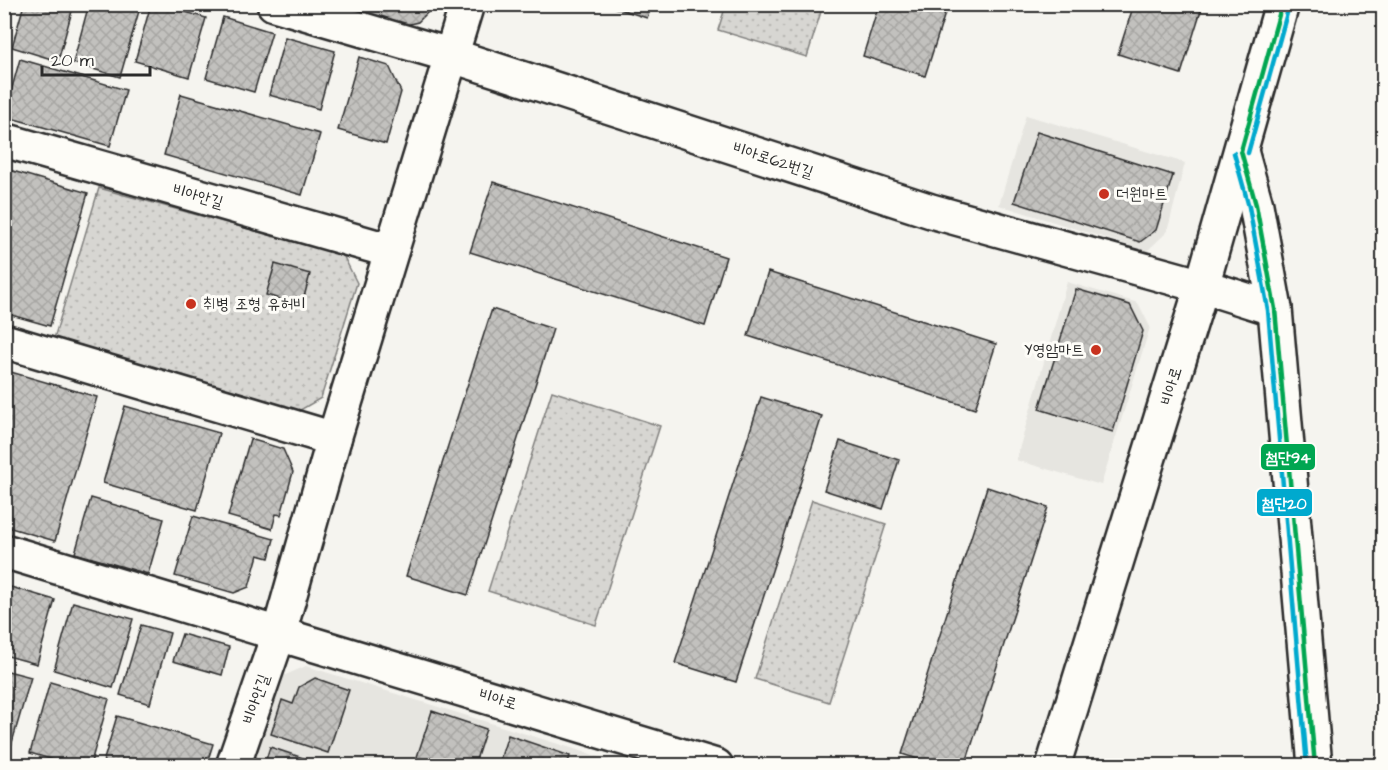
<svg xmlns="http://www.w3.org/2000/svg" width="1388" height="770" font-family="'Architects Daughter','Poor Story',sans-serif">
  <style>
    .built { fill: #e6e5e0 }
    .green { fill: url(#green-dots); stroke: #81807e; stroke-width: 1.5 }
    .building { fill: url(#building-cross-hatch); stroke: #2b2b2b; stroke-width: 1.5 }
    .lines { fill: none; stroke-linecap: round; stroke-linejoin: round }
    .street-casing { stroke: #2b2b2b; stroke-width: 38 }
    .secondary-casing { stroke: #2b2b2b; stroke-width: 38 }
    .street { stroke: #fdfcf7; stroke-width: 33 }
    .secondary { stroke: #fdfcf7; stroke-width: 33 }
    .bus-1-casing { stroke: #fdfcf7; stroke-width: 9 }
    .bus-2-casing { stroke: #fdfcf7; stroke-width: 9 }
    .bus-1 { stroke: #00a651; stroke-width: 4.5 }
    .bus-2 { stroke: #00a9ce; stroke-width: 4.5 }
    .poi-dot { fill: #c8321e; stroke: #fdfcf7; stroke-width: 2 }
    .labels { text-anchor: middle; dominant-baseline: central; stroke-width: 6; stroke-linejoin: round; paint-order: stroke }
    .street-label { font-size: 16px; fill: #2b2b2b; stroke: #fdfcf7 }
    .poi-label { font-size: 16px; fill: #2b2b2b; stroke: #fdfcf7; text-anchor: start }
    .line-badge { stroke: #fdfcf7; stroke-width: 2 }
    .badge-label { font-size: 16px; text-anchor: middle; font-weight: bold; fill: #fff }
  </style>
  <defs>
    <pattern id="green-dots" width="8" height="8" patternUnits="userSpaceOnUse" patternTransform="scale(1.5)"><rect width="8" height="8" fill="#d7d6d2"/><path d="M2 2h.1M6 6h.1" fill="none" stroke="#b9b8b4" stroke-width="1.8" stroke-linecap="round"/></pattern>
    <pattern id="building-cross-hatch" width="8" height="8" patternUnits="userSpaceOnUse" patternTransform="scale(1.5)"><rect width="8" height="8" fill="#c2c1be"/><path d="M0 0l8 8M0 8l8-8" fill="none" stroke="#a7a6a3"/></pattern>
  </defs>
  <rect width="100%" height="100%" fill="#f5f4ef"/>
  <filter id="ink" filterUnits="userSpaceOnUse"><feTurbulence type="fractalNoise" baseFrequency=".0167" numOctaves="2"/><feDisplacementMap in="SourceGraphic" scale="12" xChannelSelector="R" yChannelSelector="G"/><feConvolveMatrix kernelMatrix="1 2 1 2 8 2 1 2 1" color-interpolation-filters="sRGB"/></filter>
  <g filter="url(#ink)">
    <g class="built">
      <path d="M1026,115L1185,163L1167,232L1147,251L999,205Z"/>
      <path d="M1067,282L1138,303L1150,327L1101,485L1016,460Z"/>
      <path d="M306,666L626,765L251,766L281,677Z"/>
    </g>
    <g class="green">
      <path d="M726,5V4L823,5L807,57L718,30Z"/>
      <path d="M99,188L343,255L357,283L321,398L297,412L53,342Z"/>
      <path d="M552,391L660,426L596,625L488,591Z"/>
      <path d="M812,500L886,524L829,702L755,679Z"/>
    </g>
    <g class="building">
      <path d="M24,4H74L58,61L12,47Z"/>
      <path d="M89,4H141L120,77L73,63Z"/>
      <path d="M151,4H159L206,18L189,77L135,61Z"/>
      <path d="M349,4H436L418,22L397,27L347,13Z"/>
      <path d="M604,4H652L647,18Z"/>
      <path d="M879,4H948L925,76L863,56Z"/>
      <path d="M1134,4H1203L1181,74L1118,54Z"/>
      <path d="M223,17L272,32L254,92L206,78Z"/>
      <path d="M285,37L335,51L319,109L269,95Z"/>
      <path d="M359,57L389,66L401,92L386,144L338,130Z"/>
      <path d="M20,59L126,90L110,146L4,116Z"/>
      <path d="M181,94L320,134L302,195L164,155Z"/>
      <path d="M1037,132L1173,175L1156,230L1140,242L1014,202Z"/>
      <path d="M6,169L88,193L50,326L4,313Z"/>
      <path d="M493,182L726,257L705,326L470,252Z"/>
      <path d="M275,264L310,274L302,305L266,295Z"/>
      <path d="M768,272L996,344L975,409L748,336Z"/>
      <path d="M1076,289L1130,305L1143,331L1113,432L1039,409Z"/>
      <path d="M492,309L553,329L468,595L406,576Z"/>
      <path d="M4,370L97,397L55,541L4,526Z"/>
      <path d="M761,397L822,416L736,682L675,663Z"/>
      <path d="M125,406L219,433L197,510L103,483Z"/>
      <path d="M250,439L283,449L293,472L281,515L276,514L272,529L228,516Z"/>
      <path d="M840,441L899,460L883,509L824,490Z"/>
      <path d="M987,487L1048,507L965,766H939L902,754Z"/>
      <path d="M91,498L164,519L148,574L75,553Z"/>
      <path d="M193,516L274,539L269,558L258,555L249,587L234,593L175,576Z"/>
      <path d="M4,585L55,600L37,664L4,655Z"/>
      <path d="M73,602L133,619L113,688L54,670Z"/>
      <path d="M141,625L170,633L150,704L120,695Z"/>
      <path d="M182,634L229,647L222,675L173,661Z"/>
      <path d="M4,670L31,677L11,746L4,744Z"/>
      <path d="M315,678L349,690L328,753L271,734L282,700L293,704L299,687Z"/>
      <path d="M50,682L109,699L90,766H74L30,753Z"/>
      <path d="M432,711L486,729L474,766H414Z"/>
      <path d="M117,716L213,744L206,766H102Z"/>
      <path d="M508,735L570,756L567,766H498Z"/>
      <path d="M270,747L327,766H264Z"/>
    </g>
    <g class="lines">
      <g class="street-casing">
        <g id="street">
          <path d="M274,4L453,56L931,211L1202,286L1275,309"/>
          <path d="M4,140L391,251"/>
          <path d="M4,341L334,439"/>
          <path d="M4,551L716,766"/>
          <path d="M233,766L279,633L334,439L467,4"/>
          <path d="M1053,766L1202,286L1282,4"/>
        </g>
      </g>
      <g class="secondary-casing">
        <path id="secondary" d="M1241,151L1256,205L1275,309L1315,766"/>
      </g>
      <use href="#street" class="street"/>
      <use href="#secondary" class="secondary"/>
      <g class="bus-1-casing">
        <g id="bus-1">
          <path d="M1241,151L1256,205L1275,309L1315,766"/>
          <path d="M1241,151L1282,4"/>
        </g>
      </g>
      <g class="bus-2-casing">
        <g id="bus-2">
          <path d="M1234,153L1249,207L1268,310L1307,766"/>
          <path d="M1248,153L1289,6"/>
        </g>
      </g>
      <use href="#bus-1" class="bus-1"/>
      <use href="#bus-2" class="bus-2"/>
    </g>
  </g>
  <g class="poi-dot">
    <circle cx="1104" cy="194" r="6"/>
    <circle cx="191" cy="304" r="6"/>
    <circle cx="1096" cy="350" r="6"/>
  </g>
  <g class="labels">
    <g class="street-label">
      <text transform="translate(773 160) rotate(18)">비아로62번길</text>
      <text transform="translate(198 196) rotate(16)">비아안길</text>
      <text transform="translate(1171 386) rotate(-73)">비아로</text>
      <text transform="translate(256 699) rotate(-71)">비아안길</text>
      <text transform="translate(498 699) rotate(17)">비아로</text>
    </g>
    <g class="poi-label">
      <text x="1116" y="194">더원마트</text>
      <text x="203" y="304">취병 조형 유허비</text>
      <text x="1084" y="350" text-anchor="end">Y영암마트</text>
    </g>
  </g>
  <g class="line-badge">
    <rect x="1260" y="443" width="56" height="28" rx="6" fill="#00a651"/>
    <rect x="1256" y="488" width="57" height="29" rx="6" fill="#00a9ce"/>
  </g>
  <g class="badge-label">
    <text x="1288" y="463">첨단94</text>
    <text x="1284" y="509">첨단20</text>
  </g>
  <rect width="1388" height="770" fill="none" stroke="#fdfcf7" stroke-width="24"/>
  <rect x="12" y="12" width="1364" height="746" fill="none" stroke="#2b2b2b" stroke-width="2" filter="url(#ink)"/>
  <path d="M42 66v9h108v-9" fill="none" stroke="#2b2b2b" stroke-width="3"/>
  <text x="51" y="66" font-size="18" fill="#2b2b2b" stroke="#fdfcf7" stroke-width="4.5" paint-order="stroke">20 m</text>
</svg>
